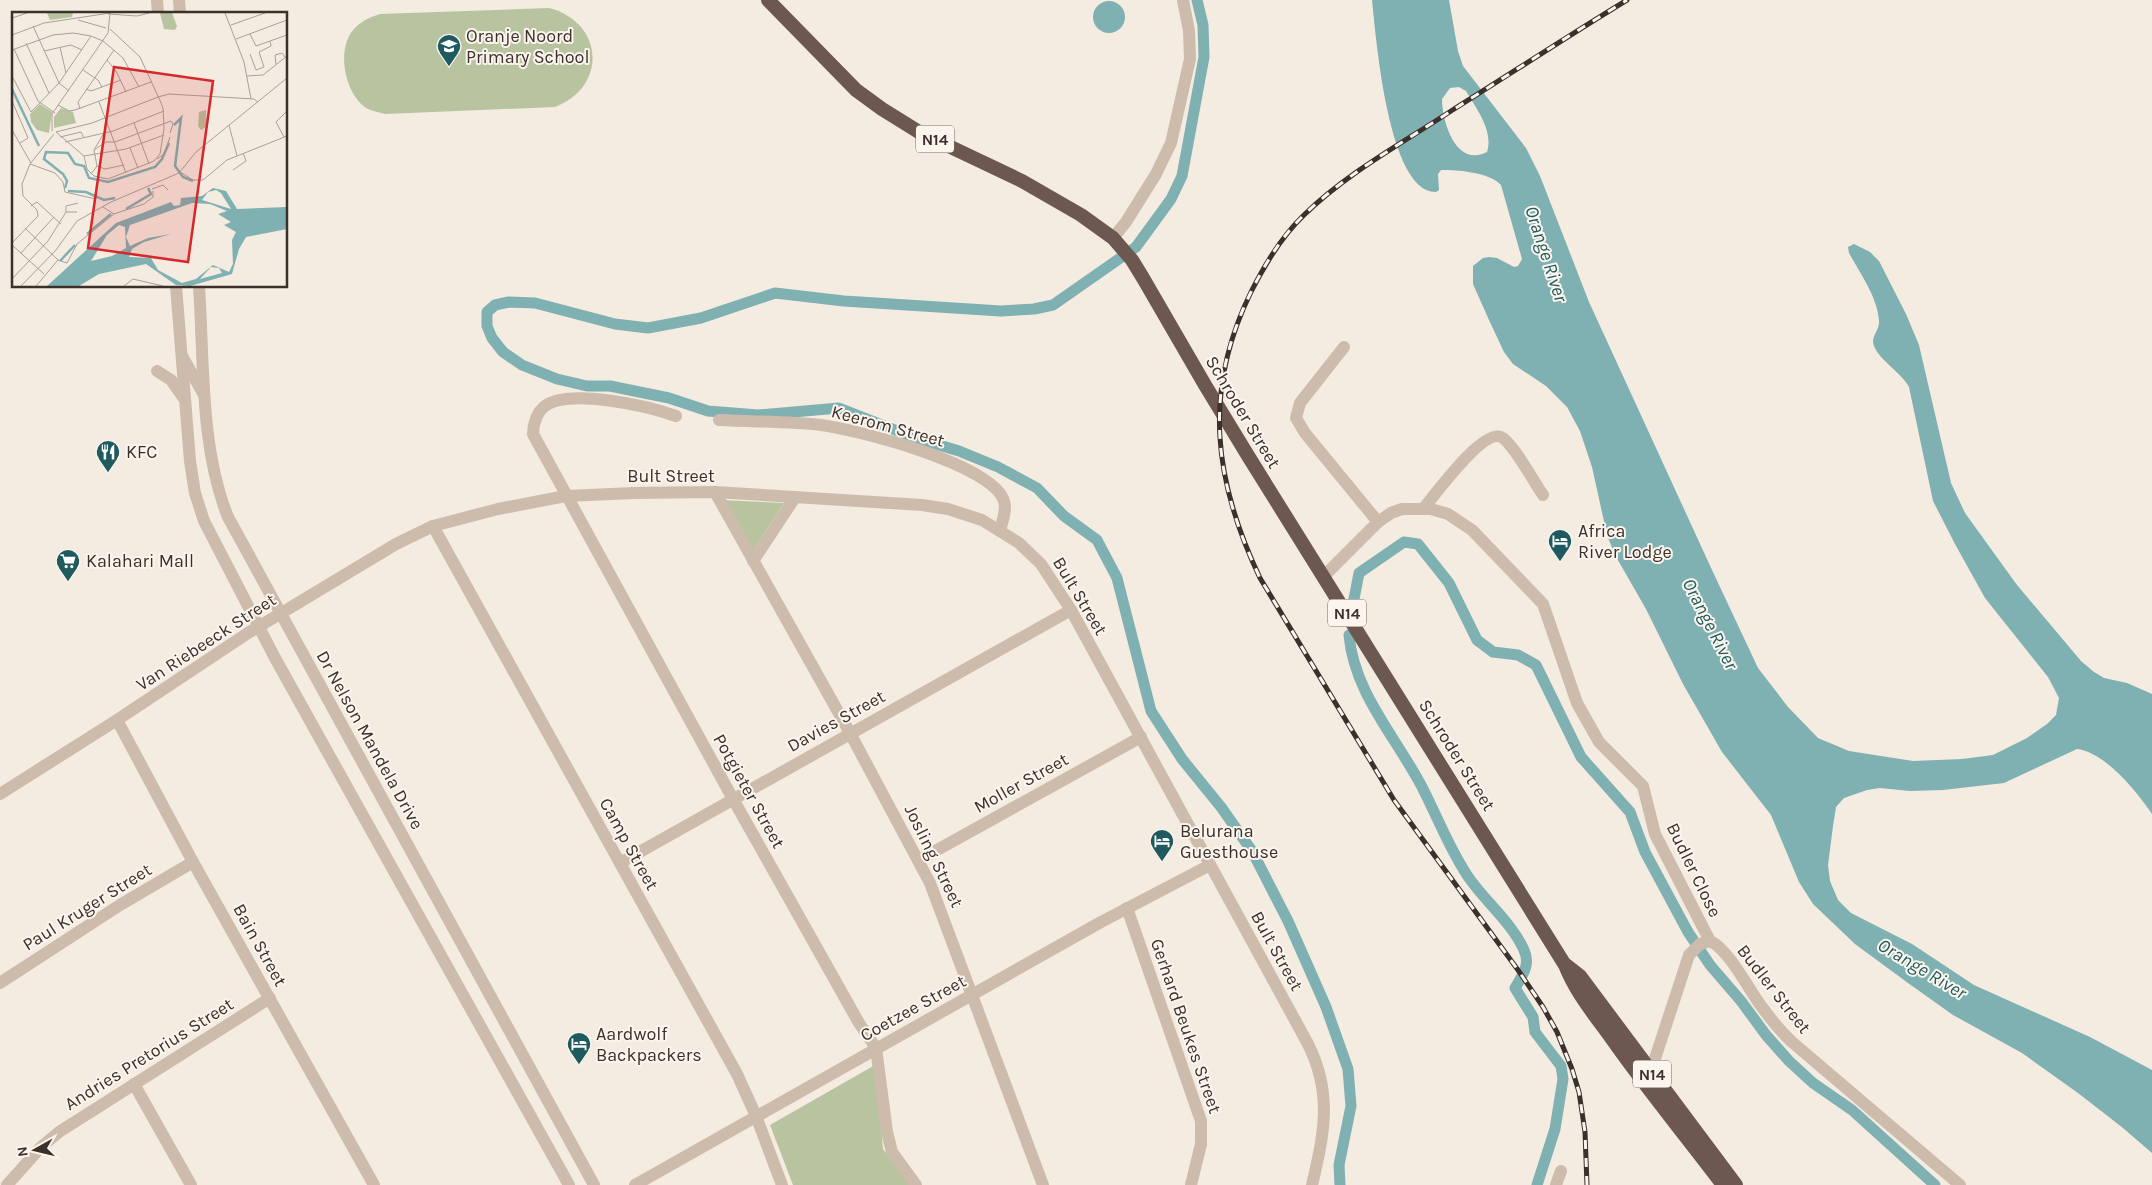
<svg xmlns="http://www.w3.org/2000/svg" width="2152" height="1185" font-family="Karla,sans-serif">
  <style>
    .green { fill: #b8c4a0 }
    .water { fill: #7fb0b2; fill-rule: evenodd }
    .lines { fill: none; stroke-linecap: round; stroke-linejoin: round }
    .canal { stroke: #7fb0b2; stroke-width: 11 }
    .minor { stroke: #cdbbac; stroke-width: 12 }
    .tertiary { stroke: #cdbbac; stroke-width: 12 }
    .trunk { stroke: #6c584f; stroke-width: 14 }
    .rail-casing { stroke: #3b302b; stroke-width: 5 }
    .rail { stroke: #fbf5ee; stroke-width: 3; stroke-dasharray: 9; stroke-linecap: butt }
    .labels { text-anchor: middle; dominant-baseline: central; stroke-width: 4; stroke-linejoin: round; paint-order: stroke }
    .shield { fill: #fbf5ee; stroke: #756b66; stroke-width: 1 }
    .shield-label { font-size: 16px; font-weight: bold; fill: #3b302b }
    .poi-label { font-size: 18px; fill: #3b302b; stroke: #fbf5ee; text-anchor: start }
    .street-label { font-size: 18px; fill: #3b302b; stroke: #fbf5ee }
    .water-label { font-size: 19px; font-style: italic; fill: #1f5a5e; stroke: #fbf5ee }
    .inset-river { fill: none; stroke: #7fb0b2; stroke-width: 2.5 }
    .inset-road { fill: none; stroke: #aaa098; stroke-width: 1 }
    .view { fill: #d62828; fill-opacity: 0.15; stroke: #d62828; stroke-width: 2.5 }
    .inset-edge { fill: none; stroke: #3b302b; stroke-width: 2.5 }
  </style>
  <rect width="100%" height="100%" fill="#f4ebe1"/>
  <g class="green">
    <path d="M549,8C604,22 608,87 555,107L385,114C379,112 372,111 366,108C344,93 335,46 356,27C363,20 371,17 380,14Z"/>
    <path d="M721,500L784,503L752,552Z"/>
    <path d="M875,1065L883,1149L912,1185H793L770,1125Z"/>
  </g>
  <g class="water">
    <path d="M1372,0H1449L1458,51L1463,66L1526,148L1540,176L1589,302L1712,570L1758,668L1788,707L1818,738L1849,751L1913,761L1962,759L1993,755L2027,738L2047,724L2056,715L2059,698L2048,677L1985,598L1955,544L1933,501L1909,387C1900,371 1880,361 1874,346C1870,337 1880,330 1879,321C1878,298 1860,273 1849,253L1848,247L1854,244L1870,252L1879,261L1906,314L1919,345L1951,483L1965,513L2017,585L2081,661L2094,672L2104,678L2127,683L2152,694V814C2137,792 2105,752 2077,749L2004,783L1943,790L1910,791L1880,788L1867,790L1844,798L1836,807L1833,826L1828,865L1830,881L1838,900L1851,913L1912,944L1974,985L2090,1037L2152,1070V1153L2123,1128L2078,1093L2022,1053L1953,1015L1908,983L1855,944L1813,904L1799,882L1771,815L1722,752L1683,684L1646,609L1615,555L1607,535L1592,467L1580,431L1567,407L1546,386L1513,364L1504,352L1489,320L1473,284V266L1483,258L1489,257L1497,258L1514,267L1518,266L1522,259L1501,185C1489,172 1458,170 1441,170L1438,174L1439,190L1436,192C1388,193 1376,37 1372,0ZM1459,87L1466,91C1476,108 1494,131 1487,152C1456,168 1442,122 1442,99L1450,88Z"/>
    <circle cx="1109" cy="17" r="16"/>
  </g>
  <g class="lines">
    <g class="canal">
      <path d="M1197,0L1203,25L1204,57L1182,176L1171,199L1136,247L1053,305L1034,309L1001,311L844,301L775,293L701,318L648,328L615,324L535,303L509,302L495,305L487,312V326L492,338L503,352L522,365L557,379L587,386H610L669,398L708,411L758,415L839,408L913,437L959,451L998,467L1037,488L1064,516L1097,540L1117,578L1151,711L1182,759L1221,807L1252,851L1288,921L1326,1007L1348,1069L1351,1106L1339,1165L1340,1185"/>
      <path d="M1354,599L1359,573L1404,542L1418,544L1449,583L1477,640L1493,652L1518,655L1536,665L1581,757L1630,812L1645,852L1688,932L1710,965L1741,1001L1766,1035L1789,1061L1813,1083L1852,1110L1935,1185"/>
      <path d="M1349,635C1354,693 1396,737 1422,787C1437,816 1449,848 1467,875C1484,901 1511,921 1524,950C1531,965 1522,976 1515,988L1533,1017L1535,1032L1561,1066L1563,1079L1555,1129L1537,1185"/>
    </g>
    <g class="minor">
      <path d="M1113,238L1126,222L1156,174L1171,143L1190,59L1189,31L1183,0"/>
      <path d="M676,416C648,406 569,388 545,406C537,412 533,424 533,434L733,799L859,1023L876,1048L887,1132L892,1152L916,1185"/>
      <path d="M719,420C753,422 788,421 821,425C858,430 992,464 1004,501C1007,510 1002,522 1000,531"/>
      <path d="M715,492L850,733L930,883L1043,1185"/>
      <path d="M1423,509C1435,495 1485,425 1503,438C1515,447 1534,482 1543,495"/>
      <path d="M1378,522L1391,513L1402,509H1431L1448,514L1472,530L1543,604L1577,703L1599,742L1643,786L1655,834L1710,941"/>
      <path d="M433,526L737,1074L756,1116L782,1185"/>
      <path d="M753,561L794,499"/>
      <path d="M1324,576L1378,522L1305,433L1296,418L1300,403L1344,347"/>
      <path d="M117,720L193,862L374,1185"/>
      <path d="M0,794L117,720L248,633L396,544L433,526L498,509L566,496L634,493L715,492L922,505L948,509L982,520L1019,543L1041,564L1071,610L1308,1044C1333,1094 1324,1134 1312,1185"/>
      <path d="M919,860L1141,737"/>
      <path d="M620,863L1071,610"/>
      <path d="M1127,908L1201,1121V1144L1191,1185"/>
      <path d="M0,983L120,905L193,862"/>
      <path d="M1648,1080L1689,955L1700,944L1710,941C1728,949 1747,986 1759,1003C1769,1017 1779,1030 1792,1042L1960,1185"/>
      <path d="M134,1084L191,1185"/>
      <path d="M7,1185L41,1147L59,1132L270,998"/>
      <path d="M635,1185L1101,922L1210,865"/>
      <path d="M1556,1185L1561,1171"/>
    </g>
    <g class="tertiary">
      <path d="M157,0L158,14"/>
      <path d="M179,0L180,14"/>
      <path d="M176,286L190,461L195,493L204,521L275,658L569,1185"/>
      <path d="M199,286C204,361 200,448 228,517L594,1185"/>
      <path d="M182,356L203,393"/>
      <path d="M157,371L171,380L183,397"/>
    </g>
    <g class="trunk">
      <path d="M768,0L856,90L882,109L919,132L1022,181L1081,215L1113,238L1132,260L1143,278L1205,385L1250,459L1565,965C1576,993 1594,1014 1612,1039C1647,1089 1686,1136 1723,1185"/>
      <path d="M1566,965L1580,976L1736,1185"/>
    </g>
    <g class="rail-casing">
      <path id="rail" d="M1587,1185L1585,1132L1579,1092L1572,1069L1557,1032L1543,1007L1518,970L1394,800L1260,578C1214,481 1202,392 1251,292C1265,264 1281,237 1304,215C1347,173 1401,144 1451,111C1510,74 1568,36 1627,0"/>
    </g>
    <use href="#rail" class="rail"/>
  </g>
  <defs>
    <g id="school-pin" transform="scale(1.25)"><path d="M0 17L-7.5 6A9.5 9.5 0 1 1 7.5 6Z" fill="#1f5a5e" stroke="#fbf5ee"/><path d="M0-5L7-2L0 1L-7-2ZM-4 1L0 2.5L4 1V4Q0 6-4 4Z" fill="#fff"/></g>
    <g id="restaurant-pin" transform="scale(1.25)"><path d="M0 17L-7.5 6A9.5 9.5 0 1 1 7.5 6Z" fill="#1f5a5e" stroke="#fbf5ee"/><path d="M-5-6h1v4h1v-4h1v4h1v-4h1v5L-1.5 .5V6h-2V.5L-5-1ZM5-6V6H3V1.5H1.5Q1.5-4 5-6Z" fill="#fff"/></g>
    <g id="hotel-pin" transform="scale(1.25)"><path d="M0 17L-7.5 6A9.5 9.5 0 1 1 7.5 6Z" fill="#1f5a5e" stroke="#fbf5ee"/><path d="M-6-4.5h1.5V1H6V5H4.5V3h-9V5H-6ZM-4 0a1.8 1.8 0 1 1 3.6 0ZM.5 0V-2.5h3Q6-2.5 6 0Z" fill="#fff"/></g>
    <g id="supermarket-pin" transform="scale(1.25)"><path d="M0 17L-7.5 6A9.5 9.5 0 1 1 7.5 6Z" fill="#1f5a5e" stroke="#fbf5ee"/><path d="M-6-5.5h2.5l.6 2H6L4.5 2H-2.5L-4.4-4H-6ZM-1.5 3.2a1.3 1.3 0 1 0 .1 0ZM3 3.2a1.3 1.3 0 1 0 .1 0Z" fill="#fff"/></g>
  </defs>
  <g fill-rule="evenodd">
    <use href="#school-pin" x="449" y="46"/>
    <use href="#restaurant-pin" x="108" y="452"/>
    <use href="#hotel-pin" x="1560" y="541"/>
    <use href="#supermarket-pin" x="68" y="561"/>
    <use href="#hotel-pin" x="1162" y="841"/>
    <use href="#hotel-pin" x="579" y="1044"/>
  </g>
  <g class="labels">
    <g class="shield">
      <rect x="916" y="125.5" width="38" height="27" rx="4"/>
      <rect x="1328" y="599.5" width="38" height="27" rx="4"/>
      <rect x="1633" y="1060.5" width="38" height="27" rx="4"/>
    </g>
    <g class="shield-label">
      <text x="935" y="139">N14</text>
      <text x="1347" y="613">N14</text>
      <text x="1652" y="1074">N14</text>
    </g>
    <g class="poi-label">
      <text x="466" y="36">Oranje Noord<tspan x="466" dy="21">Primary School</tspan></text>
      <text x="126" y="452">KFC</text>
      <text x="1578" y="531">Africa<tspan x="1578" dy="21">River Lodge</tspan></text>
      <text x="86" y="561">Kalahari Mall</text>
      <text x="1180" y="831">Belurana<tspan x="1180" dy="21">Guesthouse</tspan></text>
      <text x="596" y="1034">Aardwolf<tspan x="596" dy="21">Backpackers</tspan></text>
    </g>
    <g class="street-label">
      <text transform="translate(1243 412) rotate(59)">Schroder Street</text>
      <text transform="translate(888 426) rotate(15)">Keerom Street</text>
      <text x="671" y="476">Bult Street</text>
      <text transform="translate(1080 596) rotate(59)">Bult Street</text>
      <text transform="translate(206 642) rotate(-33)">Van Riebeeck Street</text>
      <text transform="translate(836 721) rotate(-29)">Davies Street</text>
      <text transform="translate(370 740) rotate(61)">Dr Nelson Mandela Drive</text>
      <text transform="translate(1457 755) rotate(58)">Schroder Street</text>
      <text transform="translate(1021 783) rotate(-29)">Moller Street</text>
      <text transform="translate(749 791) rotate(61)">Potgieter Street</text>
      <text transform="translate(629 844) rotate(61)">Camp Street</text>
      <text transform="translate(934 856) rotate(64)">Josling Street</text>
      <text transform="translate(1694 870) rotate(64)">Budler Close</text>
      <text transform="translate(87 907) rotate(-32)">Paul Kruger Street</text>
      <text transform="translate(260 945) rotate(61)">Bain Street</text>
      <text transform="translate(1277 951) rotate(61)">Bult Street</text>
      <text transform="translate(1774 989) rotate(52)">Budler Street</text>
      <text transform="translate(913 1008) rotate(-29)">Coetzee Street</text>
      <text transform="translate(1186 1026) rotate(71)">Gerhard Beukes Street</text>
      <text transform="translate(149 1054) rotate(-32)">Andries Pretorius Street</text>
    </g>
    <g class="water-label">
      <text transform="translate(1546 254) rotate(72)">Orange River</text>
      <text transform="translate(1710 624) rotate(63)">Orange River</text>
      <text transform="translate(1922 969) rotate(31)">Orange River</text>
    </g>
  </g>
  <g transform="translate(12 12)">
    <rect width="275" height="275" fill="#f4ebe1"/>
    <path d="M35,1H61L60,5L38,8ZM148,1H160L165,14L163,18L152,17ZM28,92L40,100L37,121L25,118L19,110L18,102ZM49,96L61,100L64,111L42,116V105ZM194,98V115L189,118L186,114L187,100Z" fill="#b8c4a0"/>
    <path d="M201,176L214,179L225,197L275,195V217L234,225L227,237L220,262L178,274L164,273L134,252L87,262L67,274H35L104,211L159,190L162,194L168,193L169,186L190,184ZM204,178L209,181L219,197L190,188L196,180ZM180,191L198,192L215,199L206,202L219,210L212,213L224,220L220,228L221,252L217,260L201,253L184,267L170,271L146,258L139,246L117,245L120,237L132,230L159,222L136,226L118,234L114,225L118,213ZM107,213L113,215L114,236L100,244L79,249L95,223ZM199,255L207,256L210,261L188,267Z" fill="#7fb0b2" fill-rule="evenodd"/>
    <path class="inset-river" d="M0,77L27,134M162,113L169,106L163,154L171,165L181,169M53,176L55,169L51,162L32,147L34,140L56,141L63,152L72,154L77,166L96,170L143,155L150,147L157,131M56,179L74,180L92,188L103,186M114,197L139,182L136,176M75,222L99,202M48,249L63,233"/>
    <path class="inset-road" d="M213,1L232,50L239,87M96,2L125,4L137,1M0,6L15,1M66,8L94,16M219,13L253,1M21,14L47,71L57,79M98,17L128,45L145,82L146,84V85L147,86L151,96L152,117L148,142L142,149L96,167L82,164L75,157L72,144L44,120L80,111L146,85L157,82L242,87L246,90M238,22L244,34L275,23M0,23L32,11L98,1M224,27L275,8M14,31L37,81M48,35L54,61M2,37L26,89L43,101M0,38L41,23L61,21L79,24L91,29L111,46L127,75M32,39L59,33L70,38M238,42L244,58L252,55L247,40L259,34L258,29M95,48L104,59L114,80M264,52L263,43L270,41L273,45M71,58L86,68L90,75M0,64L19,100L47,71L79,24M235,64L251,63L275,44M74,77L79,79L109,68M0,89L16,126L8,131M87,90L114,161M46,93L57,99L63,98L139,70M68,97L66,90L102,38M122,111L137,152M217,113L225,144M0,118L19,151M40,119V102L96,21L98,1M48,125L69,120L72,126M272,125L264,110L275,99M53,130L101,119L152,99M118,136L126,156M82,138L94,130H103L159,109L161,112L158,121M82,138L92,121M72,144L114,137L152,123M145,147L152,142L158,125M18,152L43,161L51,170L53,180L84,187M85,154L93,157L112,153M221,158L234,149L231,141M168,160L181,168H191L215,148L275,124M79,162L85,154L82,138M140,177L151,173L156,178M19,194L25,190L49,212M54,200V194L66,191M102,202L132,192L141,185V179M13,216L46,248L55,251L65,232L102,202L91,195M0,231L26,204L25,198L11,184L10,172L18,152L42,122M0,233L32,262M9,241L42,205M0,267L36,229L54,200H65M9,274L44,238L65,209L99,190L167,161L184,140L275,66M24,274L46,248M112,274L121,267L151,274"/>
    <path class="view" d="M102,55L201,69L176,250L76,236Z"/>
    <rect width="275" height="275" class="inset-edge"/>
  </g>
  <g transform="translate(35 1150) rotate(262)" stroke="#fbf5ee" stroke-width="4" paint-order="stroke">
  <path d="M0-4L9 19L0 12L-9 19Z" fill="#3b302b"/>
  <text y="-8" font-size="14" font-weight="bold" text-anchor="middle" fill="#3b302b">N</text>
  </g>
</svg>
